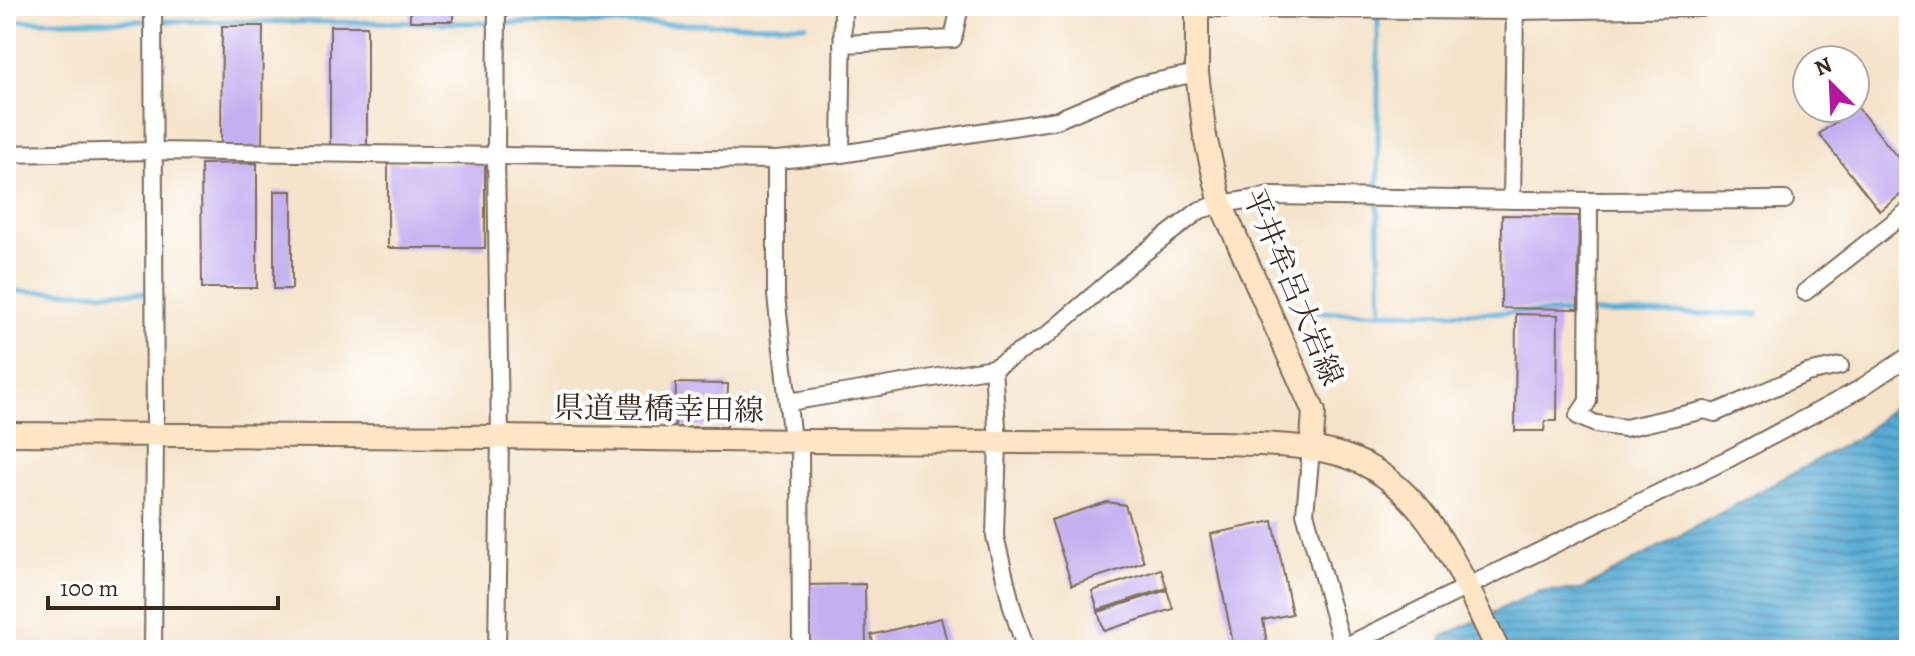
<svg xmlns="http://www.w3.org/2000/svg" width="1915" height="656" font-family="Alegreya,'Noto Serif JP',serif">
  <style>
    .water { fill: url(#water-rules); stroke: #4a6a79; stroke-width: 2 }
    .lines { fill: none; stroke-linecap: round; stroke-linejoin: round }
    .stream { stroke: #59abd4; stroke-width: 5 }
    .building { fill: #c4aff0 }
    .minor-casing { stroke: #7c6b5a; stroke-width: 20 }
    .tertiary-casing { stroke: #7c6b5a; stroke-width: 24 }
    .secondary-casing { stroke: #7c6b5a; stroke-width: 26 }
    .minor { stroke: #fff; stroke-width: 16 }
    .tertiary { stroke: #fff; stroke-width: 20 }
    .secondary { stroke: #fde5c5; stroke-width: 22 }
    .labels { text-anchor: middle; dominant-baseline: central; stroke-width: 8; stroke-linejoin: round; paint-order: stroke }
    .street-label { font-size: 30px; fill: #3b2a1e; stroke: #fff }
  </style>
  <defs>
    <pattern id="water-rules" width="6" height="5" patternUnits="userSpaceOnUse" patternTransform="scale(2)"><rect width="6" height="5" fill="#59abd4"/><path d="M0 2.5h6" fill="none" stroke="#4b8bab"/></pattern>
  </defs>
  <rect width="100%" height="100%" fill="#fff"/>
  <filter id="ink" filterUnits="userSpaceOnUse"><feTurbulence type="fractalNoise" baseFrequency=".0125" numOctaves="2"/><feDisplacementMap in="SourceGraphic" scale="16" xChannelSelector="R" yChannelSelector="G"/><feConvolveMatrix kernelMatrix="1 2 1 2 8 2 1 2 1" color-interpolation-filters="sRGB"/></filter>
  <filter id="wash" filterUnits="userSpaceOnUse"><feTurbulence type="fractalNoise" baseFrequency=".006" numOctaves="4" result="noise"/><feDisplacementMap in="SourceGraphic" scale="32" xChannelSelector="R" yChannelSelector="G"/><feGaussianBlur stdDeviation="1.8" result="paint"/><feColorMatrix in="noise" values="0 0 0 0 0 0 0 0 0 0 0 0 0 0 0 0 0 1.4 0 .05"/><feComposite in="paint" operator="in"/></filter>
  <g filter="url(#wash)">
    <rect width="100%" height="100%" fill="#f4e3ca"/>
    <path class="water" d="M1909,389V650H1437L1443,636L1539,591L1581,590L1862,435L1891,409Z"/>
    <g class="lines">
      <g class="stream">
        <path d="M6,21H148"/>
        <path d="M160,21L492,23"/>
        <path d="M508,23L806,25"/>
        <path d="M1378,189V18"/>
        <path d="M1378,205L1381,312"/>
        <path d="M6,291L150,293"/>
        <path d="M1298,312L1584,313"/>
        <path d="M1595,313L1757,314"/>
      </g>
    </g>
    <g id="blocks">
      <g class="building">
        <rect x="410" y="6" width="43" height="15"/>
        <path d="M222,26H263L262,149H221Z"/>
        <rect x="330" y="26" width="37" height="119"/>
        <path d="M1855,104L1909,172V188L1880,211L1819,134L1855,108Z"/>
        <path d="M257,163V288H202L201,164Z"/>
        <rect x="388" y="163" width="97" height="85"/>
        <rect x="274" y="191" width="18" height="98"/>
        <path d="M1502,215L1579,216L1578,309L1501,308Z"/>
        <path d="M1516,314L1558,315L1557,421H1545L1544,431H1515Z"/>
        <path d="M676,383L728,384L727,427H675Z"/>
        <path d="M1107,502L1125,505L1144,562L1072,585L1051,520Z"/>
        <path d="M1273,521L1292,614L1263,620L1267,642L1234,648L1211,534Z"/>
        <path d="M1161,569L1167,588L1098,610L1092,591Z"/>
        <path d="M865,584L866,650H803L802,585Z"/>
        <path d="M1167,590L1173,609L1104,631L1098,612Z"/>
        <path d="M941,618L949,650H875L871,635Z"/>
      </g>
    </g>
  </g>
  <g filter="url(#ink)">
    <use href="#blocks" fill-opacity="0" stroke="#7c6b5a" stroke-width="2"/>
    <g class="lines">
      <g class="minor-casing">
        <g id="minor">
          <path d="M153,6L155,436L153,650"/>
          <path d="M497,6L496,155L500,437L497,650"/>
          <path d="M842,44L953,39L960,6"/>
          <path d="M6,154L153,151L776,160L841,154L1057,120L1139,85L1197,73"/>
          <path d="M841,154L843,6"/>
          <path d="M776,160V295L792,441"/>
          <path d="M1512,200L1515,6"/>
          <path d="M1589,201L1588,401L1578,416L1596,424L1625,428L1705,410L1715,413L1807,373L1840,366"/>
          <path d="M1805,292L1909,210"/>
          <path d="M993,368L998,442L995,536L1012,607L1026,650"/>
          <path d="M789,402L993,368L1046,336L1132,262L1200,210L1221,204L1272,196L1589,201L1785,200"/>
          <path d="M800,441L801,650"/>
          <path d="M1311,450L1305,513L1343,648"/>
          <path d="M1338,650L1732,457L1858,390L1909,356"/>
        </g>
      </g>
      <g class="tertiary-casing">
        <path id="tertiary" d="M1197,6L1515,9L1700,6"/>
      </g>
      <g class="secondary-casing">
        <g id="secondary">
          <path d="M1197,6V73L1205,137L1221,204L1314,412L1311,450"/>
          <path d="M6,434L500,437L800,441L1221,443C1259,444 1305,444 1342,455C1428,482 1461,577 1498,650"/>
        </g>
      </g>
      <use href="#minor" class="minor"/>
      <use href="#tertiary" class="tertiary"/>
      <use href="#secondary" class="secondary"/>
    </g>
  </g>
  <g class="labels">
    <g class="street-label">
      <text transform="translate(1293 287) rotate(67)">平井牟呂大岩線</text>
      <text transform="translate(659 409) rotate(1)">県道豊橋幸田線</text>
    </g>
  </g>
  <rect width="1915" height="656" fill="none" stroke="#fff" stroke-width="32"/>
  <g transform="translate(1831 84) rotate(336)"><circle r="38" fill="#ffffff" stroke="#b1aaa5" stroke-width="2"/>
  <path d="M0-6L14 30L0 20L-14 30Z" fill="#b5179e"/>
  <text y="-12" font-size="22" font-weight="bold" text-anchor="middle" fill="#3b2a1e">N</text>
  </g>
  <path d="M48 596v12h230v-12" fill="none" stroke="#3b2a1e" stroke-width="4"/>
  <text x="60" y="596" font-size="24" fill="#3b2a1e" stroke="#ffffff" stroke-width="6" paint-order="stroke">100 m</text>
</svg>
